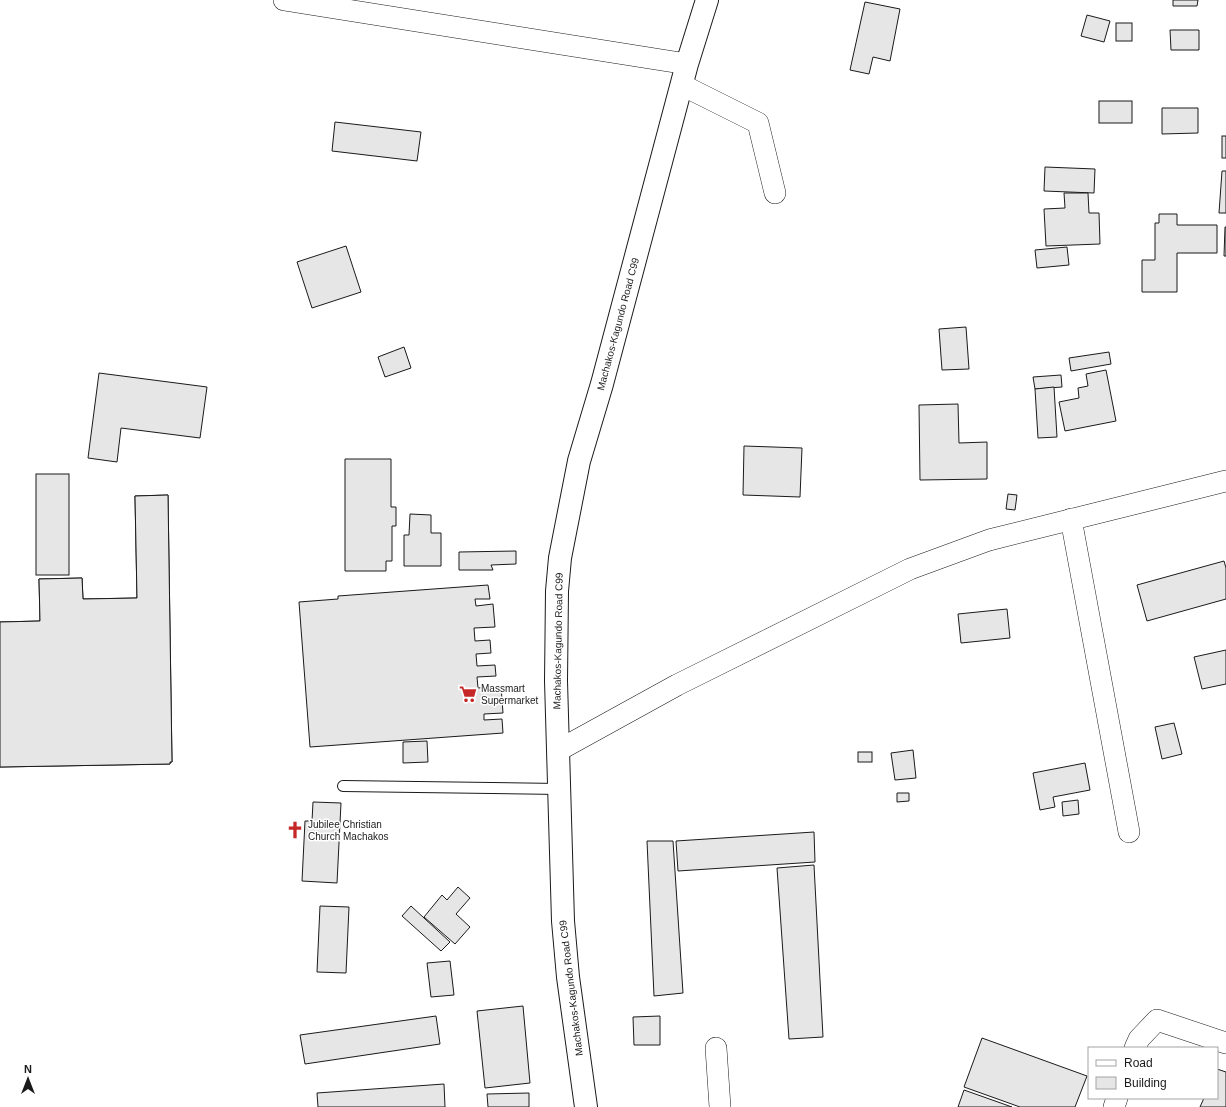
<svg xmlns="http://www.w3.org/2000/svg" width="1226" height="1107" font-family="Helvetica,sans-serif">
  <style>
    .building { fill: #e6e6e6; stroke: #1a1a1a }
    .lines { fill: none; stroke-linecap: round; stroke-linejoin: round }
    .service-casing { stroke: #1a1a1a; stroke-width: 12 }
    .minor-casing { stroke: #1a1a1a; stroke-width: 22 }
    .secondary-casing { stroke: #1a1a1a; stroke-width: 24 }
    .service { stroke: #fff; stroke-width: 10 }
    .minor { stroke: #fff; stroke-width: 21 }
    .secondary { stroke: #fff; stroke-width: 22 }
    .labels { text-anchor: middle; dominant-baseline: central; stroke-width: 3; stroke-linejoin: round; paint-order: stroke }
    .street-label { font-size: 10px; fill: #1a1a1a; stroke: #fff }
    .poi-label { font-size: 10px; fill: #1a1a1a; stroke: #fff; text-anchor: start }
  </style>
  <rect width="100%" height="100%" fill="#fff"/>
  <g class="building">
    <path d="M1173,0H1198L1197,6H1173Z"/>
    <path d="M865,2L900,9L890,61L873,57L869,74L850,70Z"/>
    <path d="M1087,15L1110,21L1104,42L1081,36Z"/>
    <rect x="1116" y="23" width="16" height="18"/>
    <path d="M1170,30H1199V50H1171Z"/>
    <rect x="1099" y="101" width="33" height="22"/>
    <path d="M1162,108H1198V133L1162,134Z"/>
    <path d="M335,122L421,132L417,161L332,151Z"/>
    <rect x="1222" y="136" width="4" height="22"/>
    <path d="M1045,167L1095,169L1094,193L1044,191Z"/>
    <path d="M1222,171H1226V213H1219Z"/>
    <path d="M1064,193H1088L1089,213H1099L1100,244L1046,246L1044,209L1065,208Z"/>
    <path d="M1159,214H1177V225H1217V253H1177V292H1142V260H1155V223H1159Z"/>
    <path d="M1225,227H1226V256H1224Z"/>
    <path d="M346,246L361,292L312,308L297,262Z"/>
    <path d="M1067,247L1069,265L1037,268L1035,250Z"/>
    <path d="M966,327L969,369L942,370L939,329Z"/>
    <path d="M404,347L411,368L385,377L378,357Z"/>
    <path d="M1109,352L1111,364L1071,371L1069,358Z"/>
    <path d="M1106,370L1116,421L1065,431L1059,402L1079,398L1078,388L1088,386L1086,374Z"/>
    <path d="M99,373L207,387L200,438L121,428L117,462L88,458Z"/>
    <path d="M1061,375L1062,387L1035,389L1033,377Z"/>
    <path d="M1054,387L1057,437L1038,438L1035,389Z"/>
    <path d="M958,404L959,443L987,442V479L920,480L919,405Z"/>
    <path d="M744,446L802,448L800,497L743,495Z"/>
    <path d="M345,459H391V507H396V526H392V561H386V571H345Z"/>
    <rect x="36" y="474" width="33" height="101"/>
    <path d="M1008,494L1017,495L1015,510L1006,509Z"/>
    <path d="M168,495L172,762H170V764L0,767V736L137,731V649L0,652V622L40,621L39,579L82,578L83,599L137,598L135,496Z"/>
    <path d="M168,495L172,762H170V764L0,767V622L40,621L39,579L82,578L83,599L137,598L135,496Z"/>
    <path d="M410,514L431,515V533H441V566H404V535H409Z"/>
    <path d="M516,551V564L491,565L493,570H459V552Z"/>
    <path d="M1224,561L1226,568V599L1147,621L1137,585Z"/>
    <path d="M488,585L490,599H475L476,606L493,604L495,627L474,628L475,641L490,640L491,653L476,654L477,666L495,665L496,676L477,677L478,688L501,686L503,713L484,714V720L502,719L503,733L310,747L299,602L338,599V596Z"/>
    <path d="M1007,609L1010,638L961,643L958,614Z"/>
    <path d="M1226,650V684L1202,689L1194,657Z"/>
    <path d="M1174,723L1182,754L1162,759L1155,727Z"/>
    <path d="M427,741L428,762L403,763V742Z"/>
    <path d="M913,750L916,778L895,780L891,753Z"/>
    <rect x="858" y="752" width="14" height="10"/>
    <path d="M1085,763L1090,790L1053,797L1055,807L1040,810L1033,773Z"/>
    <path d="M897,793H909V801L897,802Z"/>
    <path d="M1078,800L1079,814L1063,816L1062,802Z"/>
    <path d="M313,802L341,803L337,883L302,881L305,821H312Z"/>
    <path d="M814,832L815,862L678,871L676,841Z"/>
    <path d="M647,841H673L683,993L654,996Z"/>
    <path d="M814,865L823,1037L789,1039L777,868Z"/>
    <path d="M458,887L470,898L456,914L470,927L455,944L424,917L442,895L447,900Z"/>
    <path d="M320,906L349,907L346,973L317,972Z"/>
    <path d="M411,906L450,942L441,951L402,916Z"/>
    <path d="M450,961L454,995L431,997L427,963Z"/>
    <path d="M523,1006L530,1083L485,1088L477,1011Z"/>
    <path d="M436,1016L440,1044L305,1064L300,1035Z"/>
    <path d="M660,1016V1045H634L633,1017Z"/>
    <path d="M982,1038L1087,1076L1075,1107H1020L964,1087Z"/>
    <path d="M1217,1069L1226,1072V1107H1200L1204,1098H1217Z"/>
    <path d="M444,1084L445,1107H318L317,1093Z"/>
    <path d="M964,1090L1012,1107H958Z"/>
    <path d="M529,1093V1107H488L487,1094Z"/>
  </g>
  <g class="lines">
    <g class="service-casing">
      <path id="service" d="M343,786L560,789"/>
    </g>
    <g class="minor-casing">
      <g id="minor">
        <path d="M284,0L687,64"/>
        <path d="M682,85L758,123L775,193"/>
        <path d="M1071,519L1129,832"/>
        <path d="M559,750L677,685L910,569L989,540L1226,481"/>
        <path d="M716,1048L720,1107"/>
        <path d="M1135,1048L1139,1039L1157,1020L1226,1043"/>
        <path d="M1114,1107L1117,1098"/>
      </g>
    </g>
    <g class="secondary-casing">
      <path id="secondary" d="M586,1107L568,977L563,921L556,681L557,591L560,558L579,461L602,384L687,64L707,0"/>
    </g>
    <use href="#service" class="service"/>
    <use href="#minor" class="minor"/>
    <use href="#secondary" class="secondary"/>
  </g>
  <defs>
    <g id="supermarket-bare" transform="scale(1.38)"><path d="M-6-5.5h2.5l.6 2H6L4.5 2H-2.5L-4.4-4H-6ZM-1.5 3.2a1.3 1.3 0 1 0 .1 0ZM3 3.2a1.3 1.3 0 1 0 .1 0Z" fill="#c62828" stroke="#fff" stroke-width="2.5" paint-order="stroke"/></g>
    <g id="church-bare" transform="scale(1.38)"><path d="M-1.2-6h2.4v3.5h3.3v2.4h-3.3V6h-2.4V-.1h-3.3v-2.4h3.3Z" fill="#c62828" stroke="#fff" stroke-width="2.5" paint-order="stroke"/></g>
  </defs>
  <g fill-rule="evenodd">
    <use href="#supermarket-bare" x="468" y="694"/>
    <use href="#church-bare" x="295" y="830"/>
  </g>
  <g class="labels">
    <g class="street-label">
      <text transform="translate(618 324) rotate(-75)">Machakos-Kagundo Road C99</text>
      <text transform="translate(558 641) rotate(-89)">Machakos-Kagundo Road C99</text>
      <text transform="translate(571 988) rotate(-97)">Machakos-Kagundo Road C99</text>
    </g>
    <g class="poi-label">
      <text x="481" y="688">Massmart<tspan x="481" dy="12">Supermarket</tspan></text>
      <text x="308" y="824">Jubilee Christian<tspan x="308" dy="12">Church Machakos</tspan></text>
    </g>
  </g>
  <rect x="1088" y="1047" width="130" height="52" fill="#ffffff" stroke="#a3a3a3"/>
  <rect x="1096" y="1060" width="20" height="6" fill="#ffffff" stroke="#a3a3a3"/>
  <text x="1124" y="1067" font-size="12" fill="#1a1a1a">Road</text>
  <rect x="1096" y="1077" width="20" height="12" fill="#e6e6e6" stroke="#a3a3a3"/>
  <text x="1124" y="1087" font-size="12" fill="#1a1a1a">Building</text>
  <g transform="translate(28 1079)" stroke="#ffffff" stroke-width="3" paint-order="stroke">
  <path d="M0-3L7 15L0 10L-7 15Z" fill="#1a1a1a"/>
  <text y="-6" font-size="11" font-weight="bold" text-anchor="middle" fill="#1a1a1a">N</text>
  </g>
</svg>
